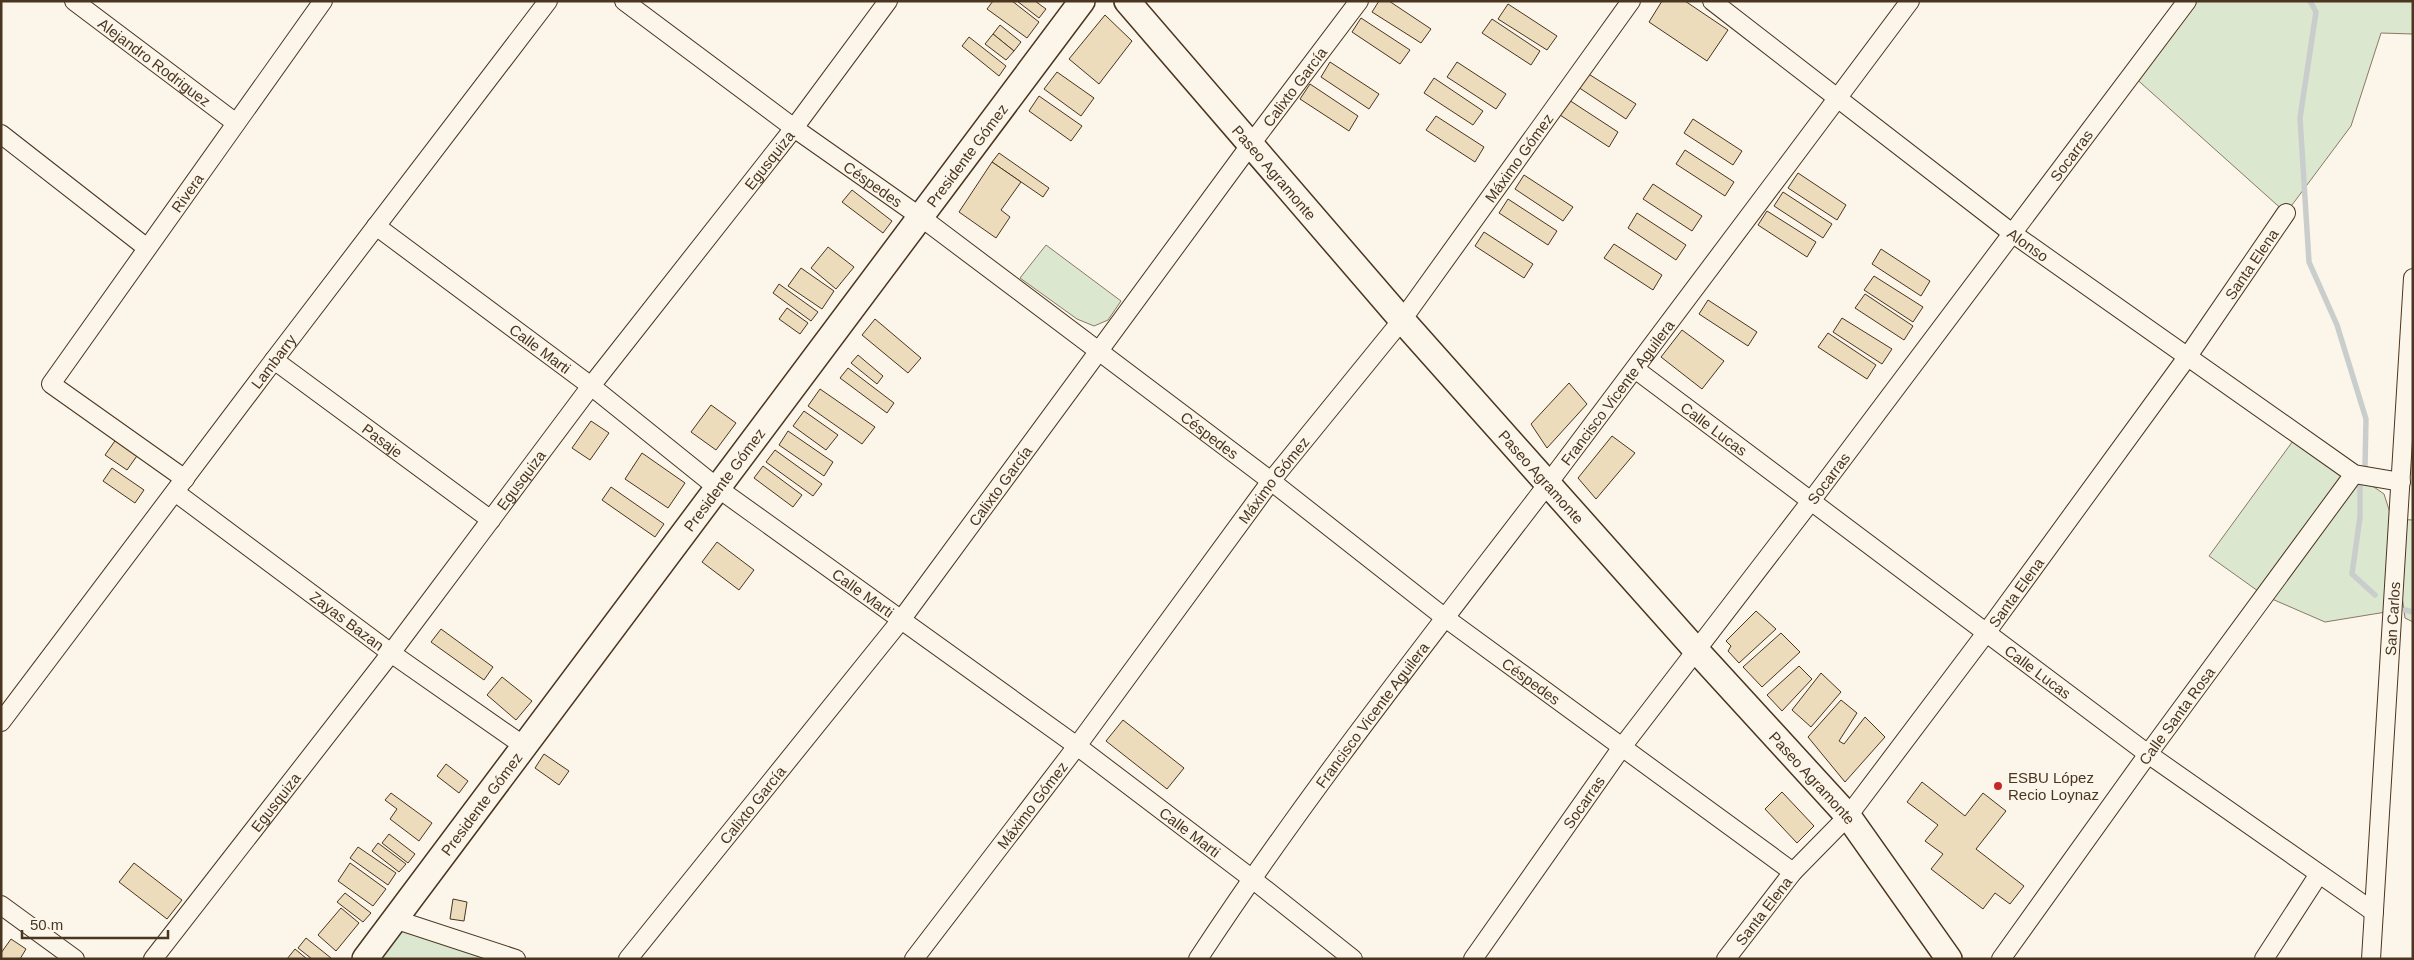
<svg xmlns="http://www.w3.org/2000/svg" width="2414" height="960" font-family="Helvetica,sans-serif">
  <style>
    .green { fill: #dce7d0; stroke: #887966 }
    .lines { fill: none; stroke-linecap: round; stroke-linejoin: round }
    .stream { stroke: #c9cecd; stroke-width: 5.5 }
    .building { fill: #ecdcbc; stroke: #4a3520 }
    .street-casing { stroke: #4a3520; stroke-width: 20 }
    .secondary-casing { stroke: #4a3520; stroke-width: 28 }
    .street { stroke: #fbf6e9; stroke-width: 18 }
    .secondary { stroke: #fbf6e9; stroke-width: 25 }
    .poi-dot { fill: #c62828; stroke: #fbf6e9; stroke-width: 2 }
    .labels { text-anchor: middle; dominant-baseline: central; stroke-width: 4; stroke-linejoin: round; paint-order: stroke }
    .street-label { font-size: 15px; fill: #4a3520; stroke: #fbf6e9 }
    .poi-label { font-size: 15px; fill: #4a3520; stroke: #fbf6e9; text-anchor: start }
  </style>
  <rect width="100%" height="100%" fill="#fbf6e9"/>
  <g class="green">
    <path d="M2186,1H2413V34L2381,33L2351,126L2286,213L2132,75Z"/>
    <path d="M1046,245L1121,301L1108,320L1094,326L1077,319L1020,278Z"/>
    <path d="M2298,434L2384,494L2392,519L2413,520V622L2405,618L2392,523L2386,612L2325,622L2265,596L2209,556Z"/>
    <path d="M399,912L498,959H365Z"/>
  </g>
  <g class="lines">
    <g class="stream">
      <path d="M2310,1L2316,12L2300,118L2309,262L2337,325L2366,419L2365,466"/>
      <path d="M2360,480V517L2352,574L2375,595"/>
      <path d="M2405,610L2413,612"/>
    </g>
  </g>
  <g class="building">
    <path d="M993,1H1012L1039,22L1027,38L987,9Z"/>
    <path d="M1017,1H1035L1046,9L1039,18Z"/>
    <path d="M1379,1H1389L1431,29L1421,43L1372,12Z"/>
    <path d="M1662,1H1685L1728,30L1707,61L1649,22Z"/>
    <path d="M1508,4L1557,36L1547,50L1498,19Z"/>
    <path d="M1105,15L1132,41L1099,84L1069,59Z"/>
    <path d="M1361,18L1410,50L1400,64L1352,32Z"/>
    <path d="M1492,19L1540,51L1531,65L1482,33Z"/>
    <path d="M1000,25L1021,42L1014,51L993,34Z"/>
    <path d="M993,34L1014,51L1006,60L985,44Z"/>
    <path d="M969,37L1006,66L999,76L962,46Z"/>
    <path d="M1330,62L1379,94L1369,109L1321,77Z"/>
    <path d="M1457,62L1506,94L1496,109L1447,77Z"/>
    <path d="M1057,72L1094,98L1081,116L1044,89Z"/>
    <path d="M1587,73L1636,104L1626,119L1578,87Z"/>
    <path d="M1434,78L1483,111L1473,125L1424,93Z"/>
    <path d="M1310,84L1358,116L1349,131L1300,99Z"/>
    <path d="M1039,96L1082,126L1071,141L1029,111Z"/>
    <path d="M1569,100L1618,132L1609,147L1560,115Z"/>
    <path d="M1436,116L1484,147L1475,162L1426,130Z"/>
    <path d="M1693,119L1742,151L1733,165L1684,133Z"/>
    <path d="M1685,150L1734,182L1725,196L1676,164Z"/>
    <path d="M999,153L1049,188L1043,197L992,162Z"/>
    <path d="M992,162L1021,182L1001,210L1010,217L996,238L959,212Z"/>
    <path d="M1798,173L1846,205L1837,220L1788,188Z"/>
    <path d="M1524,175L1573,207L1563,221L1515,189Z"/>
    <path d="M1653,184L1702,216L1692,231L1643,199Z"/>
    <path d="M852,190L892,221L883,233L842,202Z"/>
    <path d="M1783,192L1832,224L1823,238L1774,206Z"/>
    <path d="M1508,199L1557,231L1548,245L1499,213Z"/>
    <path d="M1767,211L1816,242L1807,257L1758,225Z"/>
    <path d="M1637,213L1686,245L1676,260L1628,228Z"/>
    <path d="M1484,232L1533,264L1524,278L1475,246Z"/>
    <path d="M1614,244L1662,275L1653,290L1604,258Z"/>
    <path d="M828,247L854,267L836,289L811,268Z"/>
    <path d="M1881,249L1930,281L1921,296L1872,264Z"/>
    <path d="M801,268L834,291L822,309L788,286Z"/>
    <path d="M1874,276L1923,307L1913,322L1864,290Z"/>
    <path d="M779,284L818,312L811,321L773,293Z"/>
    <path d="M1865,294L1913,326L1904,340L1855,308Z"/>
    <path d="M1708,300L1757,332L1748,346L1699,314Z"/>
    <path d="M787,308L808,323L800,334L779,319Z"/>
    <path d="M1842,318L1892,349L1882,364L1833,332Z"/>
    <path d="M875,319L921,358L908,373L862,335Z"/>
    <path d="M1682,330L1724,361L1702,389L1661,357Z"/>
    <path d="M1828,333L1876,365L1867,379L1818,347Z"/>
    <path d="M858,355L883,376L877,384L851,363Z"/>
    <path d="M848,368L894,403L887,413L840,378Z"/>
    <path d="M1569,383L1587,404L1547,448L1531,424Z"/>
    <path d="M820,389L875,427L862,444L808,406Z"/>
    <path d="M711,405L736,423L716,450L691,432Z"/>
    <path d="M804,411L838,435L826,450L793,426Z"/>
    <path d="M591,421L609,433L590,460L572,448Z"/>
    <path d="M788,431L833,462L824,476L779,445Z"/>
    <path d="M1612,436L1635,453L1596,499L1578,478Z"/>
    <path d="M117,438L139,453L127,470L105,455Z"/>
    <path d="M775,450L822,484L813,496L766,462Z"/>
    <path d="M642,453L685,483L668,508L625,479Z"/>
    <path d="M763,466L802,495L793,507L754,478Z"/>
    <path d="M112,468L144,490L135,503L103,481Z"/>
    <path d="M611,487L664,524L655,537L602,500Z"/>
    <path d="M717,542L754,570L739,590L702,562Z"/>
    <path d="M1756,611L1776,629L1739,663L1728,651L1731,646L1726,641Z"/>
    <path d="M441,629L493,667L484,680L431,642Z"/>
    <path d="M1781,633L1800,652L1762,687L1743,667Z"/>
    <path d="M1799,666L1812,679L1782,711L1767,695Z"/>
    <path d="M1821,673L1841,692L1811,727L1792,710Z"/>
    <path d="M502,677L532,701L516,720L487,695Z"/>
    <path d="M1841,700L1857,713L1839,741L1844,744L1865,717L1885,737L1845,782L1808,737Z"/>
    <path d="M1123,720L1184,768L1167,789L1106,741Z"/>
    <path d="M544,754L569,771L559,785L535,768Z"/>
    <path d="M446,764L468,781L459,793L437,776Z"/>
    <path d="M1922,782L1965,816L1983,793L2006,811L1976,849L2024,886L2010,904L1995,893L1983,909L1931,869L1943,854L1925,841L1938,825L1907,802Z"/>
    <path d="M1782,792L1814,826L1797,843L1765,809Z"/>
    <path d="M391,793L432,823L419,841L390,819L397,809L385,800Z"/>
    <path d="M389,834L415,854L408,863L382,843Z"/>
    <path d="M378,843L406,864L399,872L372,851Z"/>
    <path d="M358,847L396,873L388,885L350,858Z"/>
    <path d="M134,863L182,900L167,919L119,882Z"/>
    <path d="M350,863L386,889L373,906L338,881Z"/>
    <path d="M345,893L371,913L363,922L337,902Z"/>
    <path d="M453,899L467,902L464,921L450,919Z"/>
    <path d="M341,908L359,923L336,951L318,935Z"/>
    <path d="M306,938L331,958L330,959H312L298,948Z"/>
    <path d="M11,939L26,949L20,959H1V953Z"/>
    <path d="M295,949L307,959H287Z"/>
  </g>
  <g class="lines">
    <g class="street-casing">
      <g id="street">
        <path id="s1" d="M74,1L236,123"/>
        <path id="s2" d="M624,1L794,128L922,218L1271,481L1444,617L1793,872"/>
        <path id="s3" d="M1712,1L2012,233L2354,474L2401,482"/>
        <path d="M1,134L147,248"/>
        <path id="s4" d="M376,226L591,386L719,489L1077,746L1251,878L1353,959"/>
        <path id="s5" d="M274,360L491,520"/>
        <path id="s6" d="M1635,369L2148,754L2374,912"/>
        <path id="s7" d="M185,479L51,384L323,1"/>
        <path id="s8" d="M175,492L391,653L524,746"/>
        <path id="s9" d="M1,722L274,360L548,1"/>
        <path d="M1,905L75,959"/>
        <path d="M394,919L516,959"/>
        <path id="s10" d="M153,959L391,653L591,386L794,128L888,1"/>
        <path id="s11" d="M628,959L901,620L1251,144L1359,1"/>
        <path id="s12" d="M914,959L1077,746L1271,481L1402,320L1631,1"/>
        <path id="s13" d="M1198,959C1307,793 1430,638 1550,481C1671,322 1790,161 1910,1"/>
        <path id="s14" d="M1473,959L1622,747L1811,501L2187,1"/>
        <path id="s15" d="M1726,959L1793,872L1848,816L1986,633L2188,356L2286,213"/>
        <path id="s16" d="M2001,959L2148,754L2354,474"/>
        <path d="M2264,959L2319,874"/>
        <path id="s17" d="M2371,959L2413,278"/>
      </g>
    </g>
    <g class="secondary-casing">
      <g id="secondary">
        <path id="s18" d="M1127,1L1402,320L1696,650L1848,816L1949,959"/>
        <path id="s19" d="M365,959L1082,1"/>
      </g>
    </g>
    <use href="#street" class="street"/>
    <use href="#secondary" class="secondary"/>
  </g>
  <circle class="poi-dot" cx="1998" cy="786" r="5"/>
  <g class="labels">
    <g class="street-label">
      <text stroke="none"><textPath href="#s1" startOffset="101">Alejandro Rodriguez</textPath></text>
      <text stroke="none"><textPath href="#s11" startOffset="1098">Calixto García</textPath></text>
      <text stroke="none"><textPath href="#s14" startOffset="1002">Socarras</textPath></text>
      <text stroke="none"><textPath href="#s19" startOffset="1004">Presidente Gómez</textPath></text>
      <text stroke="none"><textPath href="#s12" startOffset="1004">Máximo Gómez</textPath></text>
      <text stroke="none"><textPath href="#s10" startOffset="1009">Egusquiza</textPath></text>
      <text stroke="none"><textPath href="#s18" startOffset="226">Paseo Agramonte</textPath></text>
      <text stroke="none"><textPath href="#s2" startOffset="309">Céspedes</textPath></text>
      <text stroke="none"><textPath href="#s7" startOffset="399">Rivera</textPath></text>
      <text stroke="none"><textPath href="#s3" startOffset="399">Alonso</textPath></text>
      <text stroke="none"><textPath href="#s15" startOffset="872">Santa Elena</textPath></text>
      <text stroke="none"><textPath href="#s4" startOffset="205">Calle Marti</textPath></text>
      <text stroke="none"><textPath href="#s9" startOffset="452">Lambarry</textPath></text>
      <text stroke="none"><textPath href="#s13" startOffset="705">Francisco Vicente Aguilera</textPath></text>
      <text stroke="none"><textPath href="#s6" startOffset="99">Calle Lucas</textPath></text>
      <text stroke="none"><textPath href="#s2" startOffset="729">Céspedes</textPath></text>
      <text stroke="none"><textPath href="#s5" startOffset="135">Pasaje</textPath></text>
      <text stroke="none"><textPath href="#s18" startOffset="631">Paseo Agramonte</textPath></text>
      <text stroke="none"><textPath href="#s14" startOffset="598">Socarras</textPath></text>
      <text stroke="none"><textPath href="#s10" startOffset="604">Egusquiza</textPath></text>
      <text stroke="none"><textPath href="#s19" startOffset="599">Presidente Gómez</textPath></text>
      <text stroke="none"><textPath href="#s12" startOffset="599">Máximo Gómez</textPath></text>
      <text stroke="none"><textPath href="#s11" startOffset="602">Calixto García</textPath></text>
      <text stroke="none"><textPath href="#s4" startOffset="610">Calle Marti</textPath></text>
      <text stroke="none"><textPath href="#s15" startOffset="468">Santa Elena</textPath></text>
      <text stroke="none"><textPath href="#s17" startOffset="341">San Carlos</textPath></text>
      <text stroke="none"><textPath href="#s8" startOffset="215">Zayas Bazan</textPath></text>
      <text stroke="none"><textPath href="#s6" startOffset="504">Calle Lucas</textPath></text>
      <text stroke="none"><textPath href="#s2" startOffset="1134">Céspedes</textPath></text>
      <text stroke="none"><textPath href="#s13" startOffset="300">Francisco Vicente Aguilera</textPath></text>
      <text stroke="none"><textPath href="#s16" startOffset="300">Calle Santa Rosa</textPath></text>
      <text stroke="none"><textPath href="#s18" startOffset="1036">Paseo Agramonte</textPath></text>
      <text stroke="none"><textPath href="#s10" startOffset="199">Egusquiza</textPath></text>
      <text stroke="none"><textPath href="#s14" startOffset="192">Socarras</textPath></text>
      <text stroke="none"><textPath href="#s19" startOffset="194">Presidente Gómez</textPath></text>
      <text stroke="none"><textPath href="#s11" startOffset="198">Calixto García</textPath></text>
      <text stroke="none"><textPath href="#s12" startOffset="194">Máximo Gómez</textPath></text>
      <text stroke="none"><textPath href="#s4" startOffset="1015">Calle Marti</textPath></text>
      <text stroke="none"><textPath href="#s15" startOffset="61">Santa Elena</textPath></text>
    </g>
    <g class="poi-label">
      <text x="2008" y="777">ESBU López<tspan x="2008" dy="17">Recio Loynaz</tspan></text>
    </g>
  </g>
  <rect width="2414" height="960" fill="none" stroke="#4a3520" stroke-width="5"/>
  <path d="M22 930v8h146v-8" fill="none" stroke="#4a3520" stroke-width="2.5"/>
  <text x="30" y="930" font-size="15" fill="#4a3520" stroke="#fbf6e9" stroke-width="4" paint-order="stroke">50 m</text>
</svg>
